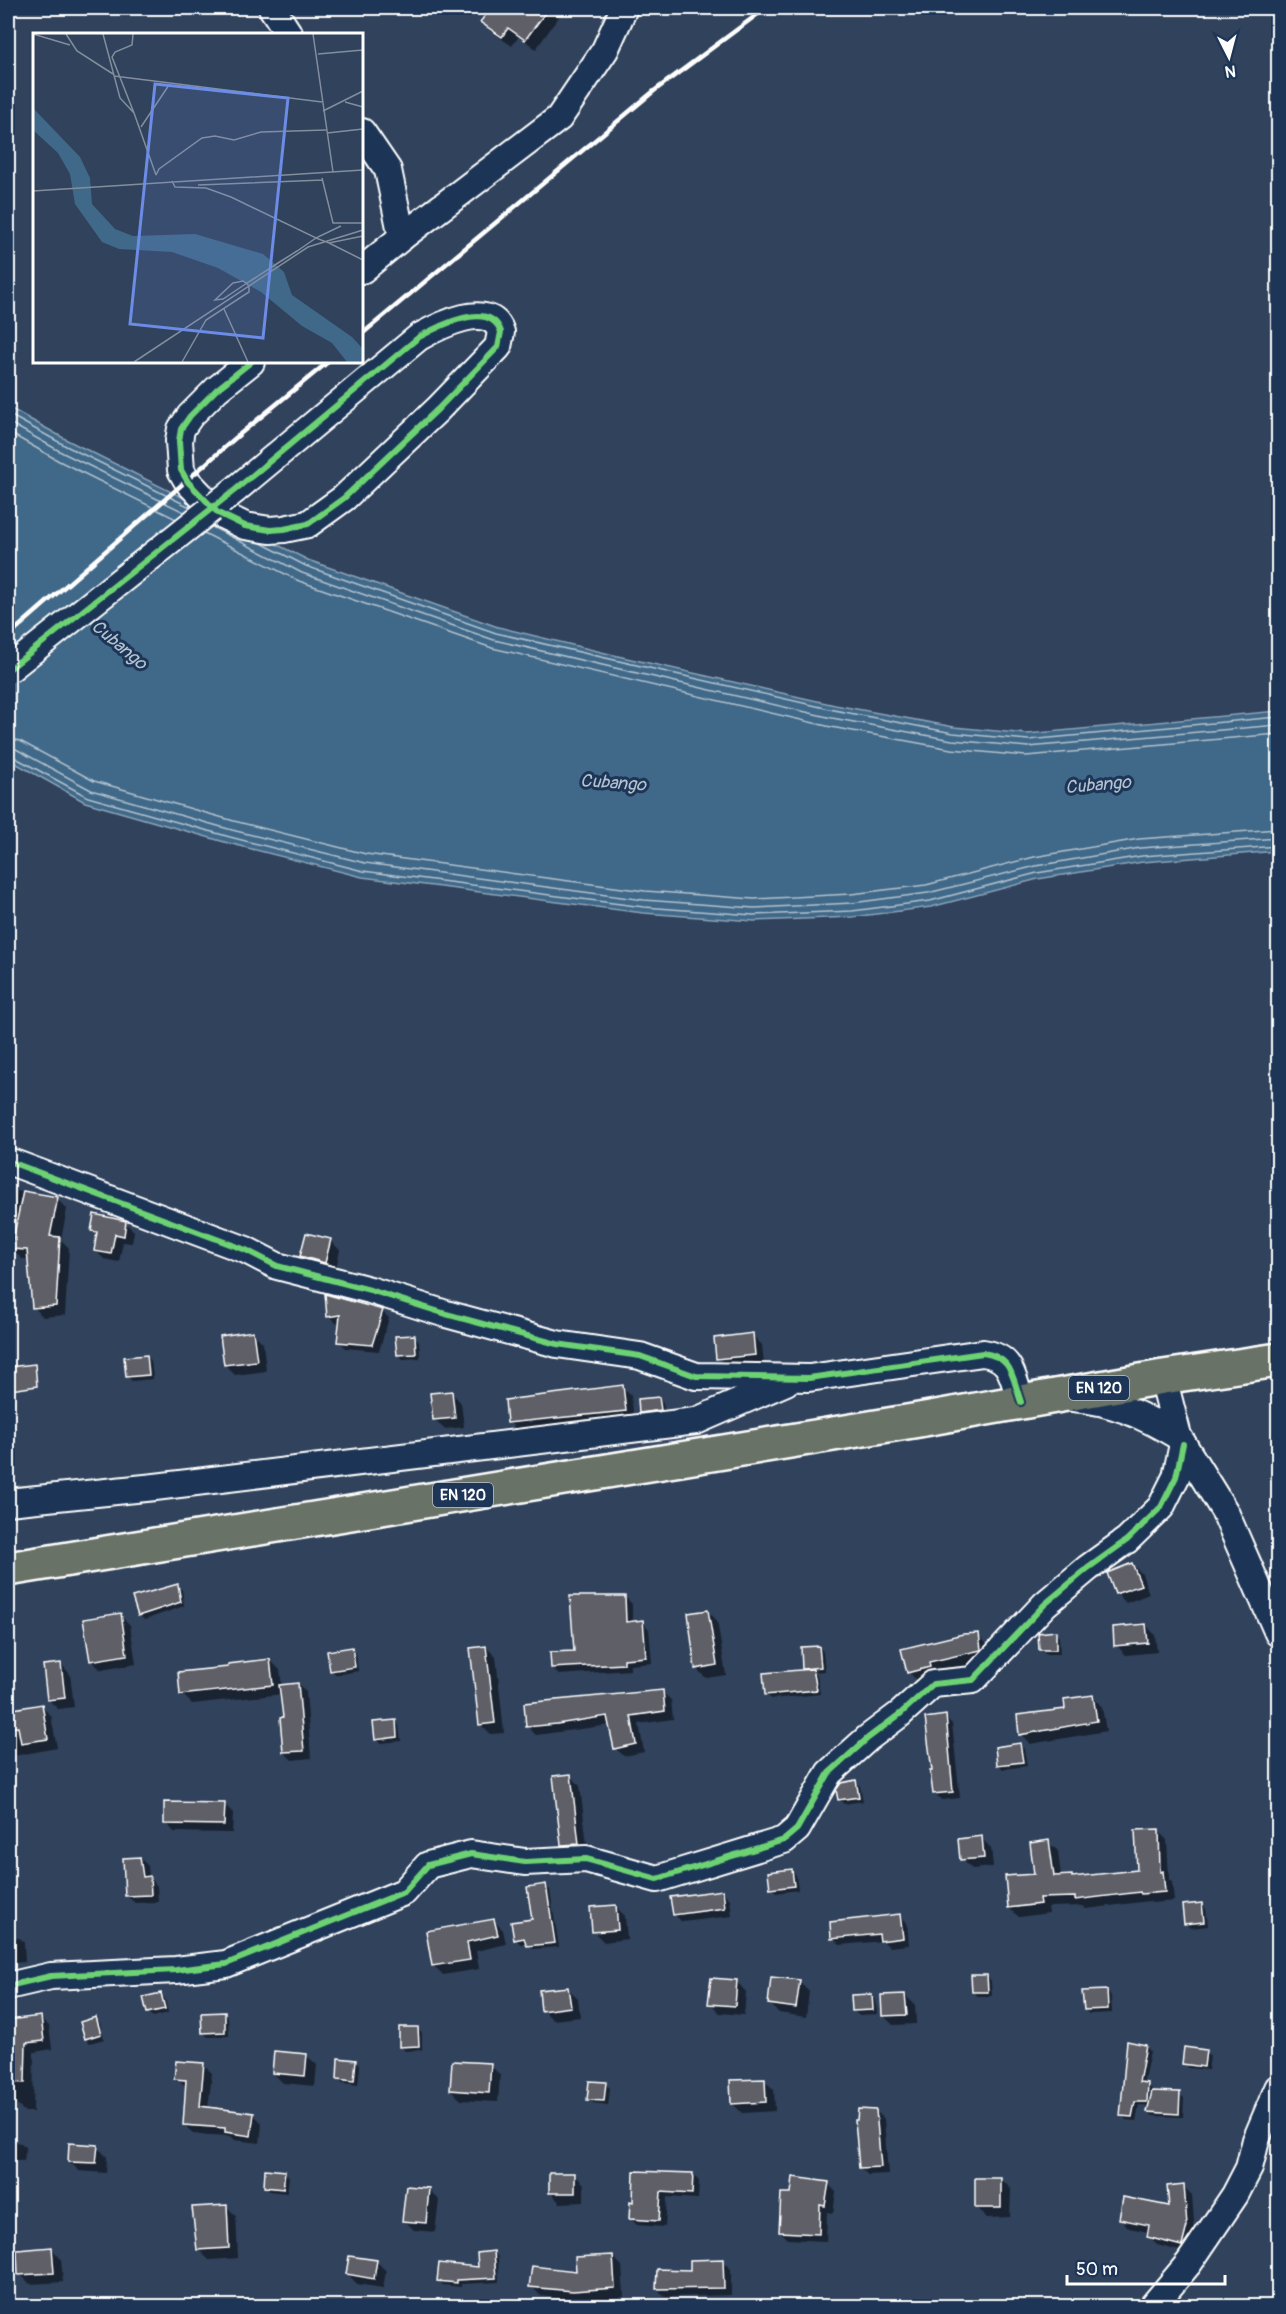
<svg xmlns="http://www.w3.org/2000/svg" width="1286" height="2314" font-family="Pangolin,sans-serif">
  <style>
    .water { fill: #406888; stroke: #8ca4b8; stroke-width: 1.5 }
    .shadow { fill: #0007 }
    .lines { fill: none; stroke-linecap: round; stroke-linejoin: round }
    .shore { stroke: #b3c3cf; stroke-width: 1.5 }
    .building { fill: #5e5f68; stroke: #fff; stroke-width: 1.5 }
    .street-casing { stroke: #fff; stroke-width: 30 }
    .primary-casing { stroke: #fff; stroke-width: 38 }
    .street { stroke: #1d3557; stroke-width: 26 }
    .primary { stroke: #697266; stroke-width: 33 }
    .rail { stroke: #fff; stroke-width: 4.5 }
    .street-bridge-casing { stroke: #fff; stroke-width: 30; stroke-linecap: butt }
    .street-bridge { stroke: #1d3557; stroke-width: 26 }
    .cycleway-casing { stroke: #1d3557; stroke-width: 10 }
    .cycleway { stroke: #6cd273; stroke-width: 6 }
    .labels { text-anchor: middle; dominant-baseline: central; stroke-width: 6; stroke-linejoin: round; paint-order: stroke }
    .shield { fill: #1d3557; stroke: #bbc2cd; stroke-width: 1.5 }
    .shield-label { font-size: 15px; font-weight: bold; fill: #fff }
    .water-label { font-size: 18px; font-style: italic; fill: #b3c3cf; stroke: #1d3557 }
    .inset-road { fill: none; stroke: #838e9d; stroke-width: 1.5 }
    .view { fill: #6c8ce6; fill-opacity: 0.15; stroke: #6c8ce6; stroke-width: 3 }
    .inset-edge { fill: none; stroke: #fff; stroke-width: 3 }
  </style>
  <rect width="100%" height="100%" fill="#30425c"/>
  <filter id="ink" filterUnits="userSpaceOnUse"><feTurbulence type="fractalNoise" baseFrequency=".0167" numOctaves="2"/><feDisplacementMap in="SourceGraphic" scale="12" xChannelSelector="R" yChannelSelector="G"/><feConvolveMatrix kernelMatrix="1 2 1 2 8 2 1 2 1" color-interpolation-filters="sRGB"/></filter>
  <g filter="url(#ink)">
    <path class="water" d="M8,407L69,441L308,560L498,627L622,657L835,705L954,727L1027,734L1278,711V851L1143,862L1038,879L931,907L853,917L754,921L643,913L362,877L228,843L85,802L8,759Z"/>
    <g class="shadow">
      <path d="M492,8H555L561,14L536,49L519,36L512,46L492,32L482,22Z"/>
      <path d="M17,1191L57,1199L67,1209L61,1240L69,1248L65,1315L43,1317L34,1307L30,1259H22L12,1249Z"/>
      <path d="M125,1223L134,1231L132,1243L123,1242L119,1262L104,1259L95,1250L98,1236L93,1230Z"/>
      <path d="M330,1241L340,1250L335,1272L312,1266L302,1256Z"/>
      <path d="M382,1311L389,1318L379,1351L346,1348L339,1341L341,1323H336L329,1316Z"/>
      <path d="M8,1319L12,1360H8Z"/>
      <path d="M253,1333L263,1343L266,1371L235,1375L225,1365Z"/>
      <path d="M752,1335L762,1345L764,1364L728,1368L718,1358Z"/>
      <path d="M414,1336L419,1341L420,1358L403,1359L398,1355Z"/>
      <path d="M147,1356L151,1361L153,1379L132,1381L127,1376Z"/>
      <path d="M622,1387L631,1396L634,1419L518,1431L509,1422Z"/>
      <path d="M452,1393L461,1403L464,1427L444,1429L434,1419Z"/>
      <path d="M659,1398L663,1403L665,1414L645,1417L641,1412Z"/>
      <path d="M1132,1564L1142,1574L1149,1594L1126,1603L1117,1593L1109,1574Z"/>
      <path d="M177,1585L182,1590L184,1606L144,1620L140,1615Z"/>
      <path d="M625,1597L632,1604V1623L642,1622L649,1629L652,1663L630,1665V1670L559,1675L552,1668L575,1652Z"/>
      <path d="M708,1611L717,1621L726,1675L706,1678L696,1668Z"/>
      <path d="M120,1615L130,1625L136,1664L101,1670L91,1660Z"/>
      <path d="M1146,1625L1155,1635L1157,1652L1126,1655L1116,1645Z"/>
      <path d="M1055,1633L1059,1637L1060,1654H1045L1041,1650Z"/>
      <path d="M978,1635L988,1645L990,1659L938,1672L918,1682L909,1672Z"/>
      <path d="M486,1647L496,1657L504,1733L490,1734L480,1724Z"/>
      <path d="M819,1647L823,1652L825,1671L814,1672L817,1675L820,1694L771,1699L767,1695L807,1671L804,1668Z"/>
      <path d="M351,1649L356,1653L358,1671L336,1675L332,1670Z"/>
      <path d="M270,1660L280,1670L282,1686L298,1684L306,1692L311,1758L292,1760L284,1752L282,1694L192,1704L182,1694L230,1668Z"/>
      <path d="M61,1664L70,1674L74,1707L58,1709L48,1699Z"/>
      <path d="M662,1692L671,1700L673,1719L639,1724L644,1752L624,1756L615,1748L610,1725L536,1735L527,1726Z"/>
      <path d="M1093,1697L1102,1707L1106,1731L1030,1744L1021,1734Z"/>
      <path d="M8,1698L14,1704L15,1710L41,1706L51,1716L57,1748L8,1757Z"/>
      <path d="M945,1717L952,1724L960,1798L942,1800L934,1793Z"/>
      <path d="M395,1721L399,1726L401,1741L381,1743L376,1739Z"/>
      <path d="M1020,1745L1024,1749L1027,1766L1003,1769L999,1765Z"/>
      <path d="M571,1776L580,1786L588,1854H572L562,1845Z"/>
      <path d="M856,1781L860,1786L863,1801L844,1804L839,1799Z"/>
      <path d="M224,1804L233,1813L232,1833L174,1832L166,1823Z"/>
      <path d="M1158,1831L1167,1840L1169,1880L1172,1882L1174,1901L1152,1903L1149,1901L1086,1909L1083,1906L1048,1907L1049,1913L1019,1917L1009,1908L1036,1875L1048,1842L1058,1851L1061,1877L1073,1878L1139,1872Z"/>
      <path d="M981,1838L991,1848L993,1867L972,1869L962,1859Z"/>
      <path d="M140,1858L148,1866L149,1877L157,1886L158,1902L135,1903L127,1896Z"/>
      <path d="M792,1870L796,1875L798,1890L776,1893L772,1888Z"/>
      <path d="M545,1886L550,1890L559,1947L533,1949L528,1943L520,1944L516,1939L534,1920Z"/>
      <path d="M722,1891L730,1899L732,1916L682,1922L674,1914Z"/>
      <path d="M1201,1904L1206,1909L1208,1926L1190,1928L1185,1923Z"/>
      <path d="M615,1906L625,1916L627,1939L604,1942L594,1932Z"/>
      <path d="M900,1916L907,1923L909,1945L889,1947L883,1941L840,1945L833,1938Z"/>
      <path d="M494,1921L503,1930L506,1944L476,1951L479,1969L443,1975L434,1966L428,1932Z"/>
      <path d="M20,1938L24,1943L25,1962L9,1963L8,1961V1939Z"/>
      <path d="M987,1976L991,1981L992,1996H978L973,1992Z"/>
      <path d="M737,1982L746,1992L744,2015L720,2013L710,2003Z"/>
      <path d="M799,1982L809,1991L806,2017L779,2013L769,2003Z"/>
      <path d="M568,1989L578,1998L580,2017L553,2020L543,2010Z"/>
      <path d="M1106,1991L1111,1996L1112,2013L1089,2014L1085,2010Z"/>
      <path d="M160,1994L165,1999L168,2013L153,2017L148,2012Z"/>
      <path d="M872,1995L876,2000L877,2014L858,2015L854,2011Z"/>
      <path d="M905,1995L915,2005L916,2024L893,2025L884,2016Z"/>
      <path d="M224,2013L228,2018L229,2036L208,2037L203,2032Z"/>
      <path d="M40,2017L49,2026L52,2049L34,2052L33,2112H25L16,2104L15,2091H8V2068H12L8,2022Z"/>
      <path d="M96,2019L100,2023L104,2039L90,2043L86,2038Z"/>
      <path d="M417,2029L422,2033V2050L405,2051L401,2046Z"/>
      <path d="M1145,2046L1150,2051L1143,2084L1147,2085L1152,2089V2093L1179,2094L1184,2098L1183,2117L1153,2116L1149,2112L1150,2106L1139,2105L1136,2121L1126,2120L1122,2115Z"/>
      <path d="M1205,2051L1210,2056L1208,2070L1188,2068L1184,2063Z"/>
      <path d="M307,2056L317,2065L315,2086L283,2083L273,2073Z"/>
      <path d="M356,2061L360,2065L358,2085L343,2083L338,2079Z"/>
      <path d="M203,2065L212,2073L208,2109L254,2115L262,2123L260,2143L235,2140L231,2136L193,2134L185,2125L187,2087L176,2078Z"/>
      <path d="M490,2065L500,2075L498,2102L461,2100L451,2090Z"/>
      <path d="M764,2080L774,2090L775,2111L742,2113L732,2103Z"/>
      <path d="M605,2084L610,2088L608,2105L593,2103L589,2099Z"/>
      <path d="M876,2111L884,2119L888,2174L868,2175L860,2168Z"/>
      <path d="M8,2141L21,2143L26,2147L24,2161L8,2159Z"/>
      <path d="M97,2147L107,2157L106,2173L79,2171L69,2161Z"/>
      <path d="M284,2172L289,2177L287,2193L270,2191L265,2187Z"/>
      <path d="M574,2174L584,2184V2202L560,2203L551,2193Z"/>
      <path d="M693,2175L699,2181L698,2199L667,2197L665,2227L637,2225L630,2218L631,2203Z"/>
      <path d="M1001,2179L1011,2189L1010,2217L987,2218L977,2208Z"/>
      <path d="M828,2184L836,2192L833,2213L827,2212L826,2241L788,2239L780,2231Z"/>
      <path d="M1183,2186L1192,2195L1195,2236L1191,2254L1157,2245L1148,2236L1149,2232L1129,2228L1120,2218L1171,2208Z"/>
      <path d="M429,2190L439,2200L435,2232L414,2230L404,2220Z"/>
      <path d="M226,2206L236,2216L238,2258L209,2260L199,2250Z"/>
      <path d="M52,2249L61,2259L63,2282L30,2284L20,2274Z"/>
      <path d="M493,2253L498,2257L499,2282L461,2284V2287L443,2285L439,2281L480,2269Z"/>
      <path d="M612,2256L622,2266L624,2297L584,2301L541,2296L531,2286L577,2273Z"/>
      <path d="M376,2261L386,2271L383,2288L357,2284L348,2274Z"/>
      <path d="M722,2261L731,2269V2295L665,2297L657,2289Z"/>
    </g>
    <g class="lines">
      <g class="shore">
        <path d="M8,414L66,446L190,507"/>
        <path d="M8,422L63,453L184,512"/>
        <path d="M8,432L59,461L176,519"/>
        <path d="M212,527L302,573L494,640L832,718L952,740L1028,747L1278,725"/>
        <path d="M204,533L299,581L492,648L831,727L951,749L1026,756L1278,734"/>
        <path d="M261,543L306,566L496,633L834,710L953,733L1028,740L1278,717"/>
        <path d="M8,738L20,741L94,781L234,821L366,854L645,891L754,899L851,894L926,885L1034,857L1139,839L1278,829"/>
        <path d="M8,747L16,749L91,790L232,830L365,863L644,900L754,908L852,903L928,893L1036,866L1140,848L1278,838"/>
        <path d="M8,755L12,756L88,797L230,837L363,871L644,907L753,915L852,911L930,901L1037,873L1142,856L1278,846"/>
      </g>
    </g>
    <g class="building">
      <path d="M491,8H549L525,40L508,28L502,37L480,22Z"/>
      <path d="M23,1191L58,1197L50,1236L60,1237L56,1306L32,1308L27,1250L11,1249Z"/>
      <path d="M94,1214L126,1221L124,1236L115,1234L111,1254L94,1251L97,1232L91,1231Z"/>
      <path d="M306,1233L331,1239L325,1263L300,1256Z"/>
      <path d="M325,1294L383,1310L372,1345L337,1342L340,1315L327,1317Z"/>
      <path d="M253,1331L257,1361L224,1365L220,1336Z"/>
      <path d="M753,1333L755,1355L716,1359L714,1338Z"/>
      <path d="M415,1335L416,1354L397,1355L395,1336Z"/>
      <path d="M147,1355L149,1375L126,1377L124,1357Z"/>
      <path d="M35,1364L37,1386L11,1390L8,1367Z"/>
      <path d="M623,1385L626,1411L507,1423L505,1400Z"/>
      <path d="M452,1391L455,1418L433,1420L430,1393Z"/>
      <path d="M659,1397L661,1410L639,1413L638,1399Z"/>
      <path d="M1132,1563L1141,1585L1115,1594L1107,1573Z"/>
      <path d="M178,1584L181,1602L138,1616L132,1597Z"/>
      <path d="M570,1596H625L626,1622L643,1620L646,1657L624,1659V1664L551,1668L550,1652L574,1651Z"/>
      <path d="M708,1610L717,1665L695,1669L688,1613Z"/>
      <path d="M121,1613L127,1655L90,1661L83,1619Z"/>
      <path d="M1146,1624L1148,1643L1114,1646L1113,1627Z"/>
      <path d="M1056,1631V1650H1039L1038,1633Z"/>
      <path d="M979,1633L981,1650L929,1662L930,1667L907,1673L901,1649L963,1634Z"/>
      <path d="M486,1646L495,1723L479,1725L470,1648Z"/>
      <path d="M819,1646L821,1667L802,1669L801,1647Z"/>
      <path d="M352,1647L355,1667L330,1671L327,1651Z"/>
      <path d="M270,1659L273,1685L180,1695L178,1672L228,1667V1664Z"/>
      <path d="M61,1663L65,1698L47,1700L43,1665Z"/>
      <path d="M813,1669L817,1690L765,1695L763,1673Z"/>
      <path d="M298,1683L304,1751L283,1752L280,1718L283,1717L279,1685Z"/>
      <path d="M663,1690L665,1711L631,1716L636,1744L614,1749L607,1716L557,1724L526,1727L524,1703Z"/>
      <path d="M1093,1695L1097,1721L1019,1735L1017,1715L1065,1709L1064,1699Z"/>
      <path d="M42,1704L48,1739L21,1743L18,1727L8,1728V1710Z"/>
      <path d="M946,1715L953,1792L933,1794L930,1771H932L925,1718Z"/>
      <path d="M396,1720L397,1737L375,1740L373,1722Z"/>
      <path d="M1020,1743L1023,1762L997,1765L995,1747Z"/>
      <path d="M571,1774L579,1844L561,1845L553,1776Z"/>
      <path d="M856,1780L859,1797L838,1800L836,1790L841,1783Z"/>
      <path d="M164,1802L225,1803L224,1825L164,1824Z"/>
      <path d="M1159,1829L1160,1872L1163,1871L1165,1892L1141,1894L1140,1892L1075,1900V1897L1039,1898L1040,1904L1008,1908L1005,1876L1034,1874L1030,1843L1049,1840L1054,1876L1072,1875V1877L1137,1870L1135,1830Z"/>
      <path d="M982,1836L984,1858L960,1860L958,1839Z"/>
      <path d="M140,1857L143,1877L150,1876L151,1895L125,1896L123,1858Z"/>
      <path d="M792,1869L794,1886L770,1889L768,1872Z"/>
      <path d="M546,1884L555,1943L527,1946L524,1938L514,1940L511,1922L532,1919L527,1887Z"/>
      <path d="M723,1890L725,1908L673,1915L670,1897Z"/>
      <path d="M1202,1903L1204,1922L1184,1924L1182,1905Z"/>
      <path d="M616,1905L618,1930L592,1932L590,1907Z"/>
      <path d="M900,1914L903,1938L880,1941L879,1934L831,1939L830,1922Z"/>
      <path d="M494,1919L498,1935L467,1942L470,1960L432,1966L426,1931Z"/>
      <path d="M971,1975H987L988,1992H972Z"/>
      <path d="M771,1977L800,1980L796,2008L768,2004Z"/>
      <path d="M711,1978L737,1980L735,2006L708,2004Z"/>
      <path d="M568,1987L571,2007L541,2011L539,1990Z"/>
      <path d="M1107,1990L1108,2009L1084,2010L1082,1991Z"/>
      <path d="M161,1993L165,2009L147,2013L143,1997Z"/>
      <path d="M872,1994L873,2010L852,2011L851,1995Z"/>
      <path d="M905,1994L907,2015L882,2016L881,1995Z"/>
      <path d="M225,2012V2032L202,2033L201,2013Z"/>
      <path d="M41,2016L44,2041L26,2043L25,2083L8,2082V2020Z"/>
      <path d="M96,2017L101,2034L85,2039L80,2022Z"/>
      <path d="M399,2027H418L419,2046L399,2047Z"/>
      <path d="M1127,2041L1146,2045L1139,2082L1148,2083L1147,2102H1135L1132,2117L1120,2116Z"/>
      <path d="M1184,2047L1206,2050L1204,2067L1182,2064Z"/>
      <path d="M274,2051L307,2054L305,2076L272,2073Z"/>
      <path d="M338,2058L356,2060L354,2081L337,2079Z"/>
      <path d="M176,2061L204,2063L200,2106L254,2113L251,2136L225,2132V2128L183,2125L186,2080L174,2079Z"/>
      <path d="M452,2061L491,2063L489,2093L450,2090Z"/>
      <path d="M765,2079L766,2102L731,2104L730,2080Z"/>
      <path d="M589,2081L606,2082L604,2101L587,2100Z"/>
      <path d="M1152,2091L1180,2092L1179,2114L1147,2112Z"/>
      <path d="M858,2109L876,2110L881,2167L859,2168L855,2120H857Z"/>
      <path d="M69,2143L98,2145L96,2163L68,2162Z"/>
      <path d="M265,2169L285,2171L283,2189L264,2187Z"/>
      <path d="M634,2171L693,2173L692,2194L661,2192L659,2221L629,2219L630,2201L633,2202Z"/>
      <rect x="549" y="2173" width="26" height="20"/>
      <path d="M793,2177L829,2182L825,2206L820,2205L819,2234L779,2232L781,2193H791Z"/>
      <rect x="975" y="2178" width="26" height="30"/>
      <path d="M1184,2184L1187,2226L1182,2246L1147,2237L1149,2225L1119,2219L1123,2197L1169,2206L1167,2186Z"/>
      <path d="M406,2186L429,2188L426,2223L402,2221Z"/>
      <path d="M227,2205L229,2248L197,2250L192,2207Z"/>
      <path d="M52,2247L54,2273L18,2275L17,2250Z"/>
      <path d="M494,2251L496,2278L457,2280V2283L437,2281L439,2263L478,2267L477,2253Z"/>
      <path d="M613,2255L615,2288L573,2291L529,2287L532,2266L576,2271L575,2257Z"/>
      <path d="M349,2256L377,2260L374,2279L346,2274Z"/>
      <path d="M723,2259L724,2288L656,2289L657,2269L690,2270V2260Z"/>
    </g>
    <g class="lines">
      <g class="street-casing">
        <g id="street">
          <path d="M272,8L289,34"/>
          <path d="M362,132L388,170L402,237"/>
          <path d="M362,270L402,237L559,118L605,50L624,8"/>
          <path d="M235,490L419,337C439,326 490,299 501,332L498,347L438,409L344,498L308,524L284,529L270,530L245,526L218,513L188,482L181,470L179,441L181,429L190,416L217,389L251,362"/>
          <path d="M8,1161L246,1250L277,1266L370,1290L446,1314L557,1344L640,1356L696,1376L809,1378L983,1353C1013,1357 1012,1377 1021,1402"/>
          <path d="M1163,1377L1178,1436L1225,1512L1278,1633"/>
          <path d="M1073,1398C1113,1401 1144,1416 1178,1436"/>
          <path d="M8,1502L155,1487L696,1421L786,1382"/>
          <path d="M8,1986L51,1976L176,1970L226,1964L404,1892L428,1865L471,1854L525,1862L586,1859L657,1879L784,1840L797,1829L829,1773L868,1738L900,1714L933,1684L973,1680L1045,1604L1088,1568L1127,1540L1161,1507L1176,1477L1183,1444"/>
          <path d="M1153,2306L1189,2263L1235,2195L1249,2168L1256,2140L1278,2088"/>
        </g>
      </g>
      <g class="primary-casing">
        <path id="primary" d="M8,1569L919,1420L1163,1377L1278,1360"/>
      </g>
      <use href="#street" class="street"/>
      <use href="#primary" class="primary"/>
      <g class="rail">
        <path d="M362,334L654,91L766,8"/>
        <path d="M8,636L240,434L328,362"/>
      </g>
      <g class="street-bridge-casing">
        <path id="street-bridge" d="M8,670L235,490"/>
      </g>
      <use href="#street-bridge" class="street-bridge"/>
      <g class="cycleway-casing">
        <g id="cycleway">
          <path d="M8,670L235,490L419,337C439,326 490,299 501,332L498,347L438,409L344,498L308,524L284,529L270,530L245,526L218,513L188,482L181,470L179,441L181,429L190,416L217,389L251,362"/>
          <path d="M8,1161L246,1250L277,1266L370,1290L446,1314L557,1344L640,1356L696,1376L809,1378L983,1353C1013,1357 1012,1377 1021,1402"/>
          <path d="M8,1986L51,1976L176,1970L226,1964L404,1892L428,1865L471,1854L525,1862L586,1859L657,1879L784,1840L797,1829L829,1773L868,1738L900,1714L933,1684L973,1680L1045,1604L1088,1568L1127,1540L1161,1507L1176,1477L1183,1444"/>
        </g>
      </g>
      <use href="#cycleway" class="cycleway"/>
    </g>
  </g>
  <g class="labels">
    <g class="shield">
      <rect x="1069" y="1376" width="60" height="24" rx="4.5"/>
      <rect x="433" y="1483" width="60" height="24" rx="4.5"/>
    </g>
    <g class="shield-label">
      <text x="1099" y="1388">EN 120</text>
      <text x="463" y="1495">EN 120</text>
    </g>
    <g class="water-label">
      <text transform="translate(119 645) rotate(40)">Cubango</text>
      <text transform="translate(613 783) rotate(4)">Cubango</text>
      <text transform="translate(1098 785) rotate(-5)">Cubango</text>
    </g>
  </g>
  <g transform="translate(33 33)">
    <rect width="330" height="330" fill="#30425c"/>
    <path d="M0,75L47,124L57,145L59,171L82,196L100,203L162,201L230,221L251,239L259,262L319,304L330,316V329H314L299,310L269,293L228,259L185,235L139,219L86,216L69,209L42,171L37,141L25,120L0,97Z" fill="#406888"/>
    <path class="inset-road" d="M0,1L37,12M33,1L44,18L80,41M70,1L87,65L101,80L123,142M100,1L99,12L82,19L79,24L101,80M280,1L300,139M285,21L330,17M81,43L289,69M312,69L330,74M290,78L330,58M108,94L136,52M294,100L330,96M123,142L126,136L169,105L182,103L201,107L228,99L293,97M289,145L300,190H330M139,148L142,154L173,155L198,164L283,205L308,193M165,152L290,147M0,158L330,137M296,210L330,227M191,276L215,329M101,329L275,214L330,197M149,329L173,287L216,259V253L213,250L210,248L200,250L182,267L190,266L211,252L245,230L264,218L270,214L283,205L296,210L330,203"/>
    <path class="view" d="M122,51L255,65L230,305L97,291Z"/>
    <rect width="330" height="330" class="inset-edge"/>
  </g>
  <rect width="1286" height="2314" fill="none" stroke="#1d3557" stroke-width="30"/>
  <rect x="15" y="15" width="1256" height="2284" fill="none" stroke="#fff" stroke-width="2" filter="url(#ink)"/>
  <g transform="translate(1229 57) rotate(174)" stroke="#1d3557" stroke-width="4.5" paint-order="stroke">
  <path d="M0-4.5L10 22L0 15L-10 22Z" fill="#ffffff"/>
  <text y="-9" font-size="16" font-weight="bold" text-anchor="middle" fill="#ffffff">N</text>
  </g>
  <path d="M1067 2275v9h158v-9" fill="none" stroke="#ffffff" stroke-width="3"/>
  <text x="1076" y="2275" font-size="18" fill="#ffffff" stroke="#1d3557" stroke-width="4.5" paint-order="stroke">50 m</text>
</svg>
